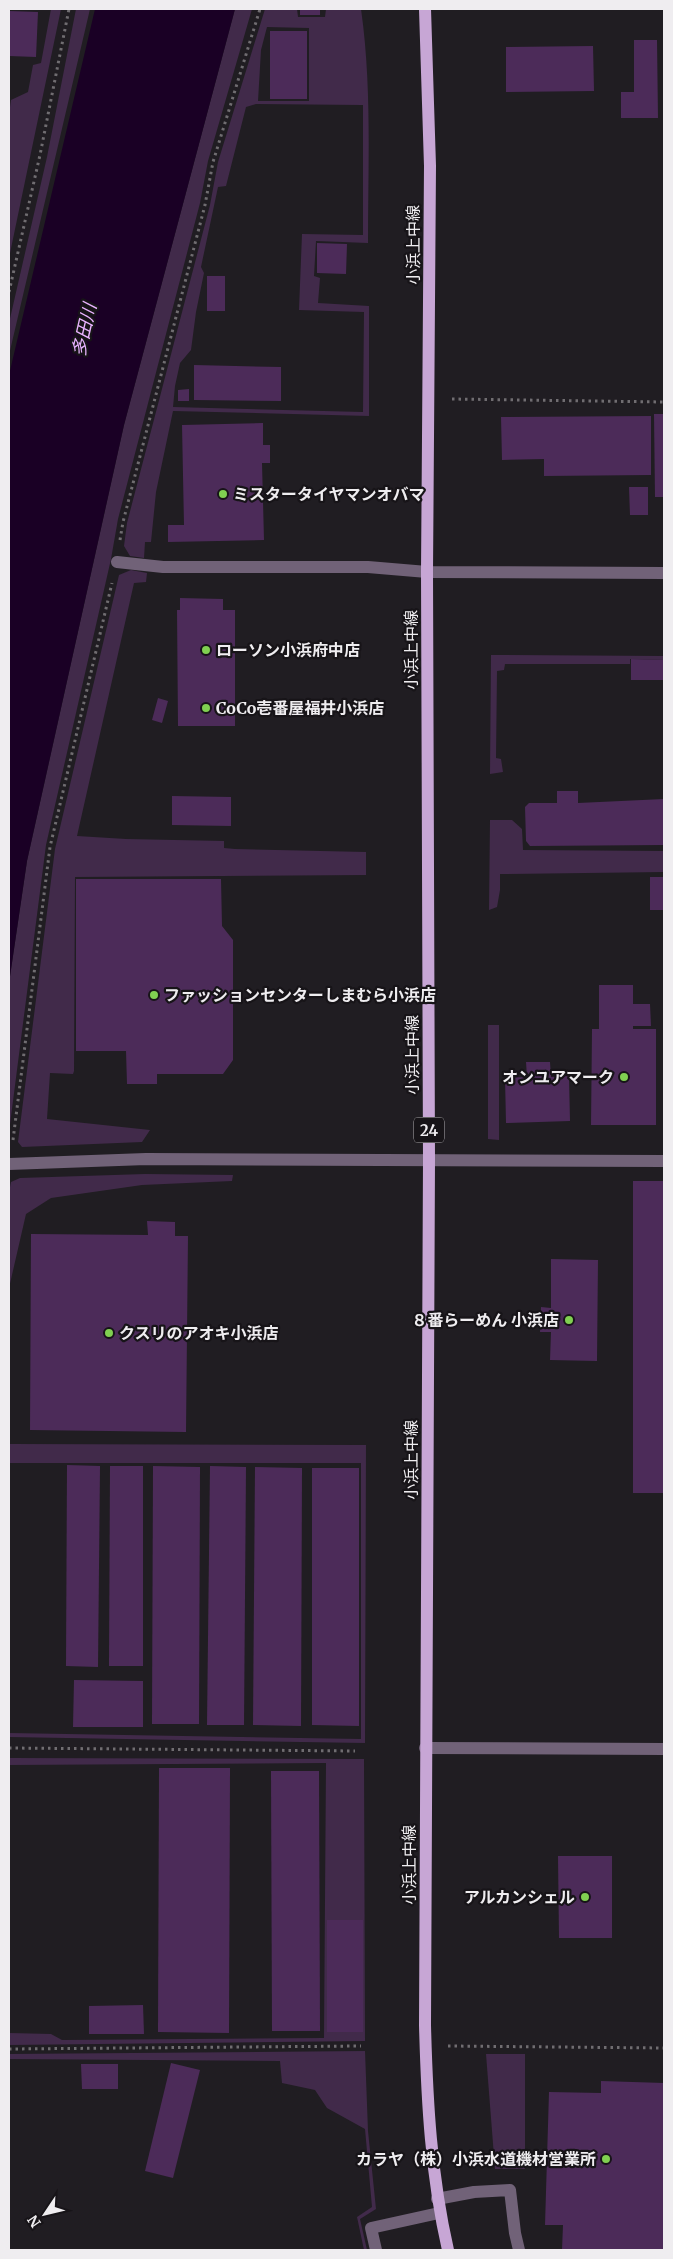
<svg xmlns="http://www.w3.org/2000/svg" width="673" height="2259" font-family="Merriweather,'Noto Sans JP',serif">
  <style>
    .green { fill: #412a4a; fill-rule: evenodd }
    .water { fill: #1a0025 }
    .building { fill: #4c2b59 }
    .lines { fill: none; stroke-linecap: round; stroke-linejoin: round }
    .path { stroke: #706d71; stroke-width: 3; stroke-dasharray: 2.5 4; stroke-linecap: butt }
    .minor { stroke: #716278; stroke-width: 12 }
    .major { stroke: #c7a6d5; stroke-width: 12 }
    .poi-dot { fill: #80d051; stroke: #171418; stroke-width: 2 }
    .labels { text-anchor: middle; dominant-baseline: central; stroke-width: 4.5; stroke-linejoin: round; paint-order: stroke }
    .shield { fill: #171418; stroke: #aeacaf; stroke-width: 1 }
    .shield-label { font-size: 15px; font-weight: bold; fill: #efedf0 }
    .street-label { font-size: 16px; fill: #efedf0; stroke: #171418 }
    .poi-label { font-size: 16px; font-weight: bold; fill: #efedf0; stroke: #171418; text-anchor: start }
    .water-label { font-size: 18px; font-style: italic; fill: #e9b3ff; stroke: #171418 }
  </style>
  <rect width="100%" height="100%" fill="#201d22"/>
  <g class="green">
    <path d="M51,9H61L9,258V114L11,100L28,92L33,65L41,63Z"/>
    <path d="M76,9H90L9,355V323L47,157Z"/>
    <path d="M235,9H252L208,161L200,203L118,519L111,559L46,845L9,1132V983L27,861L124,425Z"/>
    <path d="M265,9H297L298,17H325L326,9H361C372,86 368,165 368,243L316,241L314,276L320,278L318,303L369,306V416L173,411L156,492L151,542H145L144,558L130,556L124,546L127,523L210,205L218,162ZM267,27L309,28V101H258L261,50ZM256,104L363,105V235L302,234L299,310L364,312L363,412L173,407L175,386L180,363L191,350L196,312L204,273L201,267L218,187L226,186L246,107Z"/>
    <path d="M131,570L147,573L146,582L134,583L77,836L126,839L224,841V848L235,849L366,852V875L75,877L74,1071L73,1074L50,1073L47,1119L150,1130L142,1142L22,1147L18,1142L55,849L119,575Z"/>
    <path d="M491,655L664,656V660L630,659V664H505L504,670L497,671L496,758L501,759L503,772L490,774Z"/>
    <path d="M490,820H512L522,829L523,850L664,851V872L500,874V890L497,907L489,910Z"/>
    <path d="M488,1025H499V1140L488,1139Z"/>
    <path d="M145,1174L233,1175L232,1181L142,1185L51,1198L26,1214L9,1288V1192L11,1182L20,1178Z"/>
    <path d="M9,1444L366,1445L365,1743L9,1737V1733L361,1739V1463H9Z"/>
    <path d="M9,1758L364,1759L365,2041L9,2045V2033L51,2034L62,2040L324,2038L326,1763L9,1765Z"/>
    <path d="M365,2051L368,2131L376,2209L360,2219L367,2250H364L357,2217L372,2207L365,2129L327,2108L315,2090L282,2083L280,2061L9,2059V2054Z"/>
    <path d="M486,2054H525V2169H495Z"/>
  </g>
  <path class="water" d="M95,9H235L124,425L27,861L9,983V375Z"/>
  <g class="building">
    <rect x="300" y="9" width="20" height="6"/>
    <path d="M9,11L38,12L36,57L9,56Z"/>
    <rect x="270" y="31" width="37" height="68"/>
    <path d="M634,40H657L658,118H621V92H634Z"/>
    <path d="M593,46L594,91L506,92V47Z"/>
    <path d="M317,243L347,244L346,274L317,273Z"/>
    <rect x="207" y="276" width="18" height="35"/>
    <path d="M194,365L281,367V401L194,400Z"/>
    <path d="M189,389V401H178V390Z"/>
    <path d="M654,414H664V497H655Z"/>
    <path d="M651,416V475L544,476V459L502,460L501,417Z"/>
    <path d="M263,423V445H270V463H262L264,540L168,542V525H184L182,425Z"/>
    <path d="M629,487H648V515H630Z"/>
    <path d="M180,598L223,599V610H235V726H178L177,610H180Z"/>
    <path d="M631,659L664,660V680H631Z"/>
    <path d="M158,698L168,701L162,723L152,720Z"/>
    <path d="M557,791H578V803L664,799V845L530,846L526,841L525,807L529,803H557Z"/>
    <path d="M172,796L231,797V826L172,825Z"/>
    <rect x="650" y="877" width="14" height="33"/>
    <path d="M76,879H221L222,926L233,940V1060L223,1074H157V1084H127L126,1051H76Z"/>
    <path d="M599,985H633V1029H656V1125H591L592,1029H599Z"/>
    <path d="M633,1004H650L651,1026H633Z"/>
    <path d="M526,1062H550L551,1077L569,1076L570,1121L506,1123L505,1078L527,1077Z"/>
    <rect x="633" y="1181" width="31" height="312"/>
    <path d="M147,1221L175,1222V1236H188L186,1432L30,1430L31,1234L148,1235Z"/>
    <path d="M551,1259L598,1260L597,1361L550,1360L551,1332H540L541,1307L551,1308Z"/>
    <path d="M67,1465L100,1466L98,1667L66,1666Z"/>
    <path d="M110,1466H143V1666H109Z"/>
    <path d="M153,1466L200,1467L199,1724H152Z"/>
    <path d="M210,1466L246,1467L244,1725H207Z"/>
    <path d="M255,1467L302,1468L301,1726L253,1725Z"/>
    <path d="M312,1468H359V1726L312,1725Z"/>
    <path d="M74,1680L143,1681V1727H73Z"/>
    <path d="M159,1768H230L229,2033L158,2032Z"/>
    <path d="M271,1771H319L320,2031H272Z"/>
    <path d="M558,1856H612V1938H559Z"/>
    <rect x="327" y="1920" width="36" height="112"/>
    <path d="M143,2005L144,2034H89V2006Z"/>
    <path d="M171,2063L200,2070L173,2178L145,2171Z"/>
    <path d="M81,2064H118V2089H82Z"/>
    <path d="M601,2081L664,2083V2250H562L563,2225H545L549,2092L601,2093Z"/>
  </g>
  <g class="lines">
    <g class="path">
      <path d="M9,292L40,155L69,9"/>
      <path d="M452,399L664,402"/>
      <path d="M120,540L123,522L205,205L213,162L260,9"/>
      <path d="M13,1140L50,847L112,583"/>
      <path d="M9,1748L355,1751"/>
      <path d="M448,2046L664,2048"/>
      <path d="M9,2049L361,2046"/>
    </g>
    <g class="minor">
      <path d="M117,562L163,567H368L427,572L664,573"/>
      <path d="M9,1164L146,1159L664,1161"/>
      <path d="M425,1748L664,1749"/>
      <path d="M437,2199L474,2192L510,2190L515,2233L519,2250"/>
      <path d="M376,2250L371,2228L439,2213"/>
    </g>
    <path class="major" d="M425,9L430,166L427,572L429,1160L425,2025C427,2101 431,2176 448,2250"/>
  </g>
  <g class="poi-dot">
    <circle cx="223" cy="494" r="5"/>
    <circle cx="206" cy="650" r="5"/>
    <circle cx="206" cy="708" r="5"/>
    <circle cx="154" cy="995" r="5"/>
    <circle cx="624" cy="1077" r="5"/>
    <circle cx="569" cy="1320" r="5"/>
    <circle cx="109" cy="1333" r="5"/>
    <circle cx="585" cy="1897" r="5"/>
    <circle cx="606" cy="2159" r="5"/>
  </g>
  <g class="labels">
    <rect class="shield" x="414" y="1117.5" width="30" height="25" rx="4"/>
    <g class="shield-label">
      <text x="429" y="1130">24</text>
    </g>
    <g class="street-label">
      <text transform="translate(413 245) rotate(-90)">小浜上中線</text>
      <text transform="translate(411 650) rotate(-90)">小浜上中線</text>
      <text transform="translate(412 1055) rotate(-90)">小浜上中線</text>
      <text transform="translate(411 1460) rotate(-90)">小浜上中線</text>
      <text transform="translate(409 1865) rotate(-90)">小浜上中線</text>
    </g>
    <g class="poi-label">
      <text x="233" y="494">ミスタータイヤマンオバマ</text>
      <text x="216" y="650">ローソン小浜府中店</text>
      <text x="216" y="708">CoCo壱番屋福井小浜店</text>
      <text x="164" y="995">ファッションセンターしまむら小浜店</text>
      <text x="614" y="1077" text-anchor="end">オンユアマーク</text>
      <text x="559" y="1320" text-anchor="end">８番らーめん 小浜店</text>
      <text x="119" y="1333">クスリのアオキ小浜店</text>
      <text x="575" y="1897" text-anchor="end">アルカンシェル</text>
      <text x="596" y="2159" text-anchor="end">カラヤ（株）小浜水道機材営業所</text>
    </g>
    <g class="water-label">
      <text transform="translate(84 330) rotate(-77)">多田川</text>
    </g>
  </g>
  <rect width="673" height="2259" fill="none" stroke="#efedf0" stroke-width="20"/>
  <g transform="translate(45 2214) rotate(235)" stroke="#171418" stroke-width="4" paint-order="stroke">
  <path d="M0-4L9 19L0 12L-9 19Z" fill="#efedf0"/>
  <text y="-8" font-size="14" font-weight="bold" text-anchor="middle" fill="#efedf0">N</text>
  </g>
</svg>
